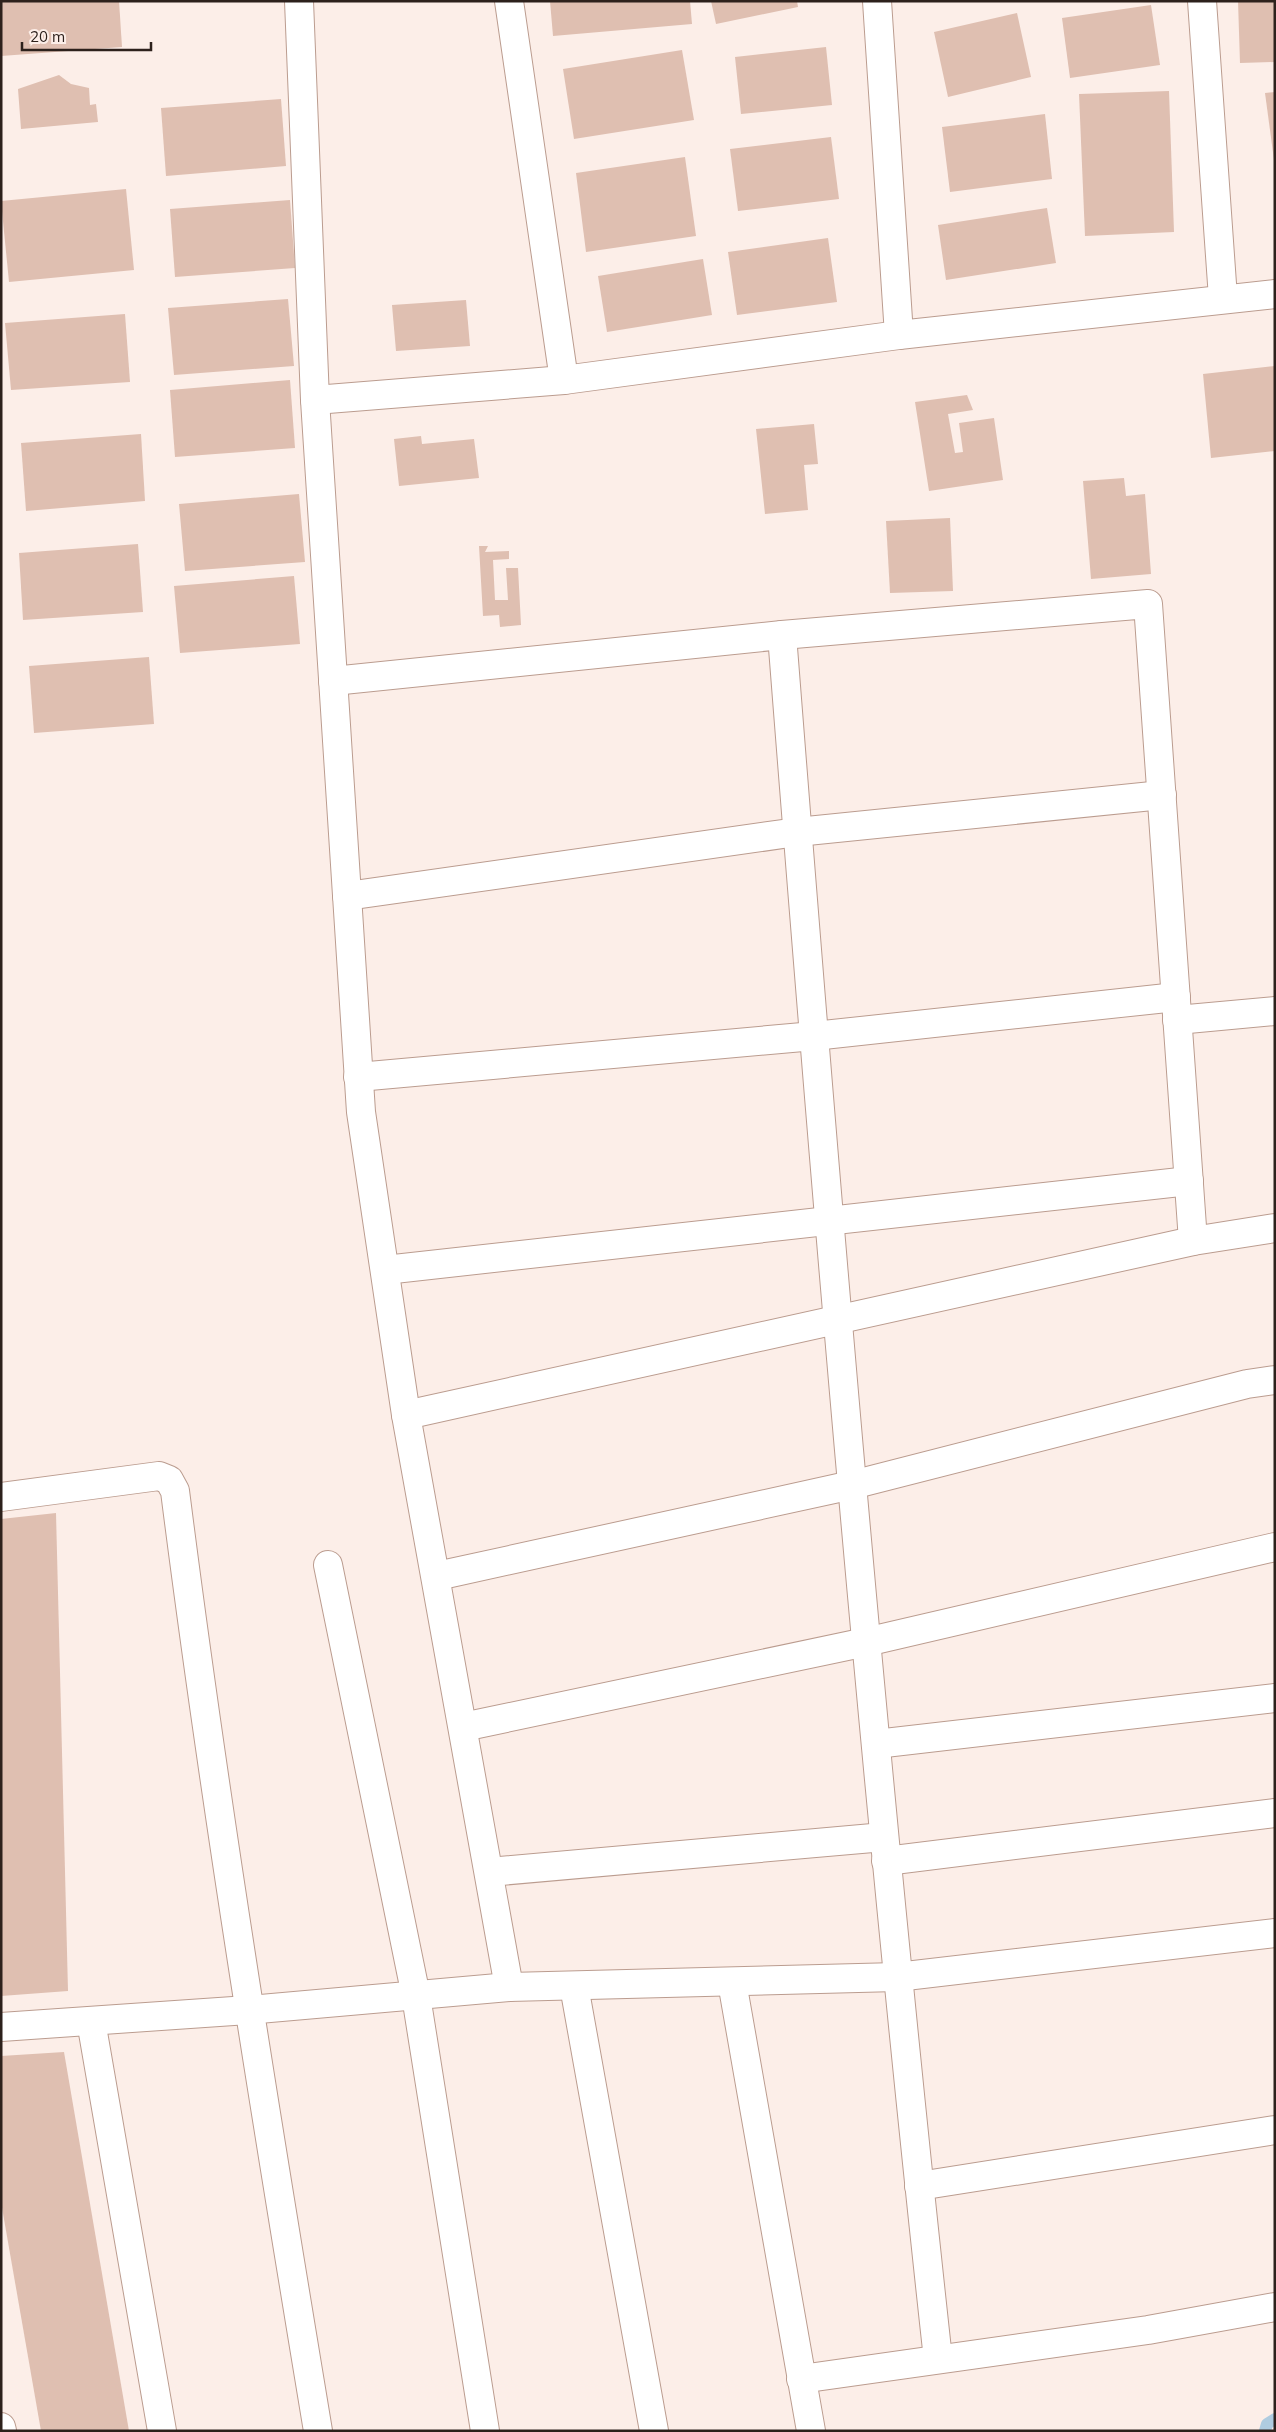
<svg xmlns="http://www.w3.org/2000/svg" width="1276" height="2432" font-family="Mulish,sans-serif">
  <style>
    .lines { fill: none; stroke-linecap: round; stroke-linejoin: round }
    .stream { stroke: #afcce0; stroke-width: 12 }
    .building { fill: #dfbfb1 }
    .minor-casing { stroke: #bb9c8f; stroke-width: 30 }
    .minor { stroke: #fff; stroke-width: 28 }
  </style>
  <rect width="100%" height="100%" fill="#fceee8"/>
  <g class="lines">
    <path class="stream" d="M1265,2431L1267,2424L1275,2419"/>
  </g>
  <g class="building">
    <path d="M1,1H119L122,47L1,56Z"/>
    <path d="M550,1H690L692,24L553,36Z"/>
    <path d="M711,1H797L798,7L716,24Z"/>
    <path d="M1238,1H1275V62L1240,63Z"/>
    <path d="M1151,5L1160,65L1070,78L1062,18Z"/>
    <path d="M1017,13L1031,77L948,97L934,32Z"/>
    <path d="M826,47L832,105L741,114L735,57Z"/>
    <path d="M682,50L694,120L574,139L563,69Z"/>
    <path d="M59,75L71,84L89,88L90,105L96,104L98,122L21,129L18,89Z"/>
    <path d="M1169,91L1174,232L1085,236L1079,94Z"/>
    <path d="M1275,92V160H1274L1265,93Z"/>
    <path d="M281,99L286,166L166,176L161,108Z"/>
    <path d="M1045,114L1052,179L950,192L942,127Z"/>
    <path d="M831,137L839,199L738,211L730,149Z"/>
    <path d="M685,157L696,236L586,252L576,173Z"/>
    <path d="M126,189L134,270L9,282L1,201Z"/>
    <path d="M290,200L295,268L175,277L170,209Z"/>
    <path d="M1047,208L1056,263L946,280L938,225Z"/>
    <path d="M828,238L837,302L737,315L728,252Z"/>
    <path d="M703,259L712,315L607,332L598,276Z"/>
    <path d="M288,299L294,366L174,375L168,308Z"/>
    <path d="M466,300L470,346L396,351L392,305Z"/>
    <path d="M125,314L130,382L11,390L5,323Z"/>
    <path d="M1275,366V451L1211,458L1203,374Z"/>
    <path d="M290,380L295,448L175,457L170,390Z"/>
    <path d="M967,395L973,410L948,414L955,453L963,452L959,423L994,418L1003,480L929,491L915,402Z"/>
    <path d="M814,424L818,464L804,465L808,510L765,514L756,429Z"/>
    <path d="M141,434L145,501L26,511L21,443Z"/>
    <path d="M421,436L422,444L474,439L479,478L399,486L394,439Z"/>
    <path d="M1124,478L1126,496L1145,494L1151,574L1091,579L1083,481Z"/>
    <path d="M299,494L305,562L185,571L179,504Z"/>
    <path d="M950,518L953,591L890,593L886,521Z"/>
    <path d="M138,544L143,612L23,620L19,553Z"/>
    <path d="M479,546H488L485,552L509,551V559L493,560L495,600H508L506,568H518L521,625L500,627L499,615L483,616Z"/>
    <path d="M294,576L300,644L180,653L174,586Z"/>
    <path d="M149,657L154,724L34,733L29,666Z"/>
    <path d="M56,1513L68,1991L1,1996V1519Z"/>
    <path d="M64,2052L129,2431H41L1,2202V2056Z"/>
  </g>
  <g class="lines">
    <g class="minor-casing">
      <g id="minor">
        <path d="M299,1L315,400L361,1112L406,1415L509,1987"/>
        <path d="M509,1L564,380"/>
        <path d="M877,1L899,335"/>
        <path d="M1202,1L1223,298"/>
        <path d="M315,400L564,380L899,335L1275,294"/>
        <path d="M782,635C827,1211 875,1786 938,2359"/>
        <path d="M333,681L782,635L1148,604L1193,1241"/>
        <path d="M347,896L797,832L1162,795"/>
        <path d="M1177,1020L1275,1011"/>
        <path d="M358,1077L814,1036L1176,997"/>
        <path d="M385,1270L1189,1181"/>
        <path d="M406,1415L1193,1241L1275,1228"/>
        <path d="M1,1497L159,1476L169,1480L175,1491C215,1805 266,2118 318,2431"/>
        <path d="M328,1565L416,1996L485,2431"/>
        <path d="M437,1576L852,1485L1247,1384L1275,1380"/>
        <path d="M463,1727L866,1642L1275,1547"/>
        <path d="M876,1744L1275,1698"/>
        <path d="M886,1861L1275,1813"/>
        <path d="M489,1872L884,1837"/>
        <path d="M732,1982L811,2431"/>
        <path d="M574,1986L654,2431"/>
        <path d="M91,2021L162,2431"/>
        <path d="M1,2027L248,2010L509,1987L897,1977L1275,1933"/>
        <path d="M919,2186L1275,2130"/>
        <path d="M801,2379L1148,2330L1275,2307"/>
        <path d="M1,2427L2,2431"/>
      </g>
    </g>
    <use href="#minor" class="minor"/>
  </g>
  <rect width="1276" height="2432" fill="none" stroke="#2d211c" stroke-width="5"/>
  <path d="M22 42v8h129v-8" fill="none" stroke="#2d211c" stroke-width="2.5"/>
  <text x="30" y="42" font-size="15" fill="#2d211c" stroke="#fceee8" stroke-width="4" paint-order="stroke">20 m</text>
</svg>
